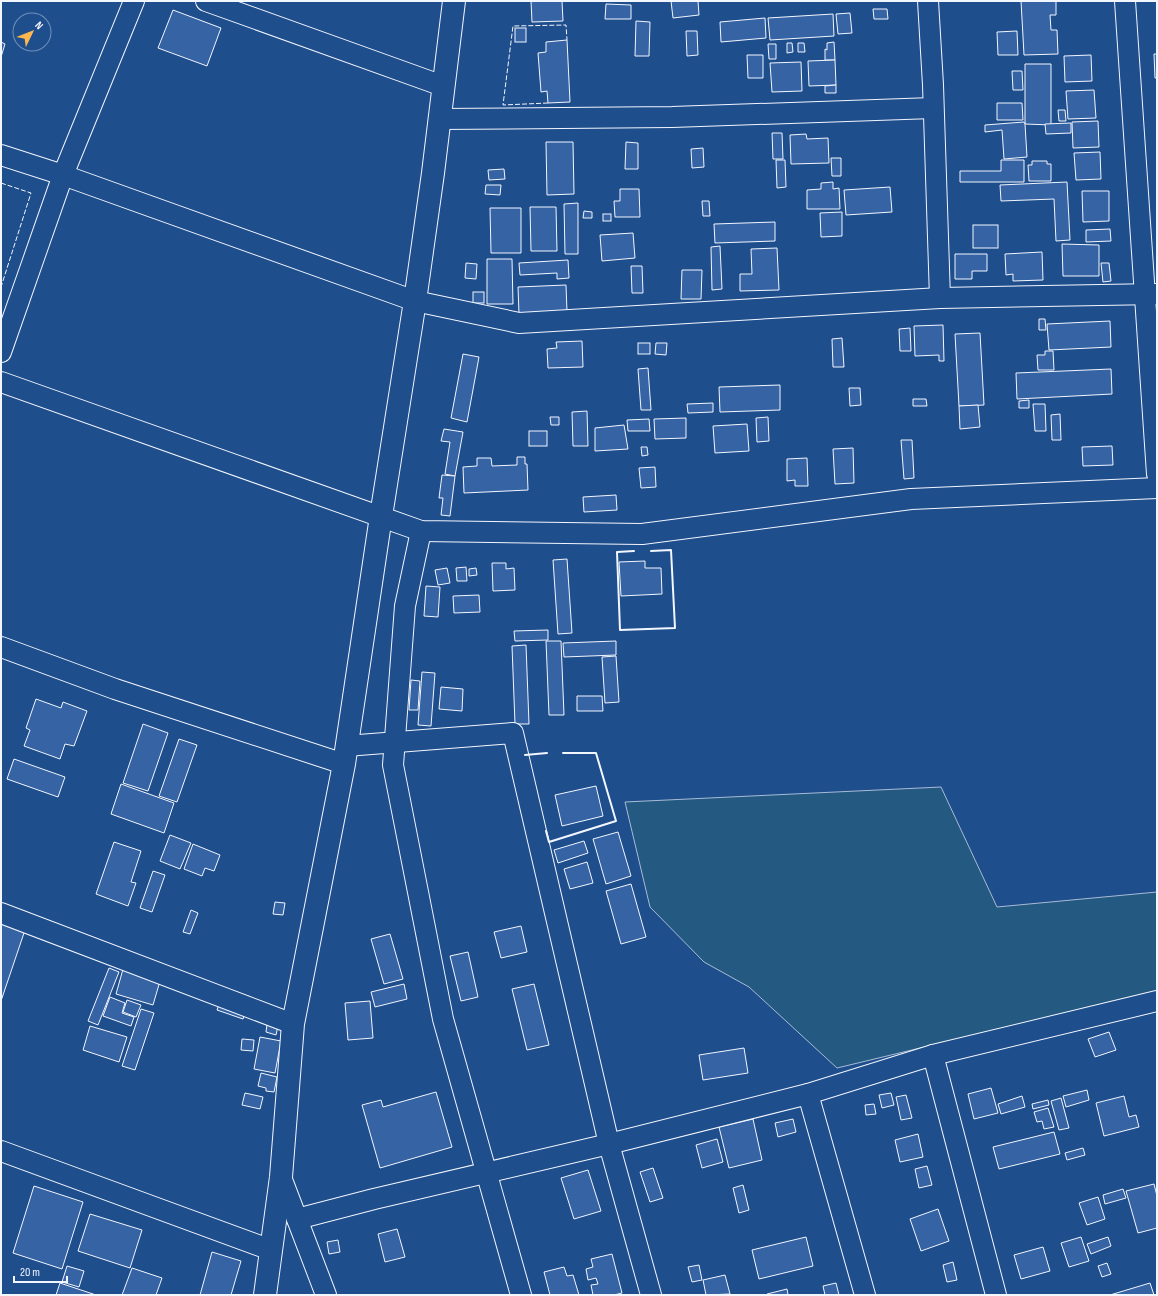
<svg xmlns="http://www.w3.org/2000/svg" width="1158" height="1296" font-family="'Sofia Sans Condensed',sans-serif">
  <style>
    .green { fill: #245a82; stroke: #a8bbd7 }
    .building { fill: #3563a3; stroke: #f2f6ff }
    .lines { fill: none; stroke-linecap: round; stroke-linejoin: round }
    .minor-casing { stroke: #f2f6ff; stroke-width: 22 }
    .major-casing { stroke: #f2f6ff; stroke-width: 24 }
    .minor { stroke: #1f4e8c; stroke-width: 20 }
    .major { stroke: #1f4e8c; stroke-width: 22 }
    .fence { stroke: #f2f6ff; stroke-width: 1; stroke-dasharray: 5 2; stroke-linecap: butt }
    .wall { stroke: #f2f6ff; stroke-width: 2 }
  </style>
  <rect width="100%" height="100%" fill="#1f4e8c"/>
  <path class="green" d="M941,787L997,907L1157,892V991L837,1068L749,987L704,962L650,907L625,802Z"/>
  <g class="building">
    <path d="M531,1H562L563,21L532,22Z"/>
    <path d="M671,1H698L699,15L673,18Z"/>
    <path d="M1021,1H1056V15H1050L1051,30H1057L1058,54L1024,55Z"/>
    <path d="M606,4L631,5V19H605Z"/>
    <path d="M873,9H887L888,19H874Z"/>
    <path d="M173,10L221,28L207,66L158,48Z"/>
    <path d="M850,13L852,33L838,34L836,14Z"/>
    <path d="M833,14L834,36L770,40L768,18Z"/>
    <path d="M765,18L766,38L721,42L720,22Z"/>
    <path d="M636,21L650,22L649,56H635Z"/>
    <rect x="515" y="28" width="11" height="14"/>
    <path d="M686,31H697L698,55L687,56Z"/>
    <path d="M1017,31L1018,55H998L997,32Z"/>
    <path d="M567,40L570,102L548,103L547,91L541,92L538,53L546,52V42Z"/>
    <path d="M1,42L5,44L1,57Z"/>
    <path d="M834,42L835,60H825V49L827,50V43Z"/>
    <path d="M787,43H792L793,52L787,53Z"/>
    <path d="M798,43H804L805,52H798Z"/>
    <path d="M768,44H776V59H769Z"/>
    <path d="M1154,54H1157V78H1155Z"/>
    <path d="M747,55H763V78H748Z"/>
    <path d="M1091,55L1092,81L1065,82L1064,56Z"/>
    <path d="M835,60L836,85L809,86L808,61Z"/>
    <path d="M801,62L802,91L772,92L770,63Z"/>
    <path d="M1025,64H1051V125L1025,124Z"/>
    <path d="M1012,71H1022L1023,90H1013Z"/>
    <path d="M836,85V93H825V86Z"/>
    <path d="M1094,90L1096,118L1068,119L1066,91Z"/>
    <path d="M997,103H1022L1023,120H997Z"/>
    <path d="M1058,110H1065L1066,121H1059Z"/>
    <path d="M1098,121L1099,147L1073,148L1072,122Z"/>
    <path d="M1024,122L1025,124L1027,157L1004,159L1002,130L985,132V125Z"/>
    <path d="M1071,123V133L1046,134L1045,124Z"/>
    <path d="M772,133H782L783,159H773Z"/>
    <path d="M806,134L807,139L828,138L829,163L791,164L790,135Z"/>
    <path d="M546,142H573L574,194L547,195Z"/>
    <path d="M626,142L638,143V169H625Z"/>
    <path d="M703,148L704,167L692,168L691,149Z"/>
    <path d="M1100,152L1101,179L1076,180L1074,153Z"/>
    <path d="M831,158H841V176H832Z"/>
    <path d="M776,160H785L786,187L777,188Z"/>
    <path d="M1001,160H1024V182H960V171H1001Z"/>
    <path d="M1032,161H1047V164H1051V181H1029L1028,165H1032Z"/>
    <path d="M504,169L505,179L489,180L488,170Z"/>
    <path d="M833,182V189L839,188L840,209H807V190L821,189V183Z"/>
    <path d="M1067,182L1070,240L1056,241L1054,199L1001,201L1000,185Z"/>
    <path d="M486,185H501L500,195L485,194Z"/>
    <path d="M890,187L892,212L846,215L844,190Z"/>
    <path d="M620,189H639L640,217H615L614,201H620Z"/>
    <path d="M1082,191H1109V221L1083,222Z"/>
    <path d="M702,201H709L710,216H703Z"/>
    <path d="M578,203V254H565L564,204Z"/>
    <path d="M530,207H556L557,251H531Z"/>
    <path d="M490,208H521V253H491Z"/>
    <path d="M584,211L592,212V218H583Z"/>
    <path d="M842,212V236L821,237L820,213Z"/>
    <rect x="603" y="214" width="8" height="7"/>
    <path d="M775,222V241L715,243L714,224Z"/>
    <rect x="973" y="225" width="25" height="23"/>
    <path d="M1110,229L1111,241L1086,242V230Z"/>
    <path d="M633,233L635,258L602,261L600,235Z"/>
    <path d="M1062,244L1099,245V276H1063Z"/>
    <path d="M720,246L722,289L712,290L711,247Z"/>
    <path d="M777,248L779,290L740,291V274H752L751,249Z"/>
    <path d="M1042,252L1043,280L1013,281V274L1006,275L1005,254Z"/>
    <path d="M955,254H987V271H972V279H955Z"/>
    <path d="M487,259H512L513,304H487Z"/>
    <path d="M568,260L569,278L557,279V273L520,275L519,263Z"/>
    <path d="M466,263L477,264L476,279L465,278Z"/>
    <path d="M1101,263H1109L1111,281L1103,282Z"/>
    <path d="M631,266H642L643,293H632Z"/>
    <path d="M682,270H702L701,299H681Z"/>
    <path d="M566,285L567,312L519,314L518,287Z"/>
    <rect x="473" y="292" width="11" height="11"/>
    <path d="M1039,319H1045L1046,330H1039Z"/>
    <path d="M1110,321L1111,347L1049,350L1047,324Z"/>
    <path d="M943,325L944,361H939V355L915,356L914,326Z"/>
    <path d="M910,328L911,351H900L899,329Z"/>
    <path d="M980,333L984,405L959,406L955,334Z"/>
    <path d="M842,338L844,367H833L832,339Z"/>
    <path d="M582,341L583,367L548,368L547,349L557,348L556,342Z"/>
    <rect x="638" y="343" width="12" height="11"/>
    <path d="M656,343H667L666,355L655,354Z"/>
    <path d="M1045,351H1053L1054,370H1038L1037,355H1045Z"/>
    <path d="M463,354L479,357L467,422L451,418Z"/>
    <path d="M648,368L651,410H641L638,369Z"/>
    <path d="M1111,369L1112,394L1017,399L1016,373Z"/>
    <path d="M780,385V410L720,412L719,387Z"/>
    <path d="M849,388H860L861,405L850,406Z"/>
    <path d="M913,399H926L927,406H913Z"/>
    <path d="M1029,400V408H1019V401Z"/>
    <path d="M713,403V412L688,413L687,404Z"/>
    <path d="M1033,404H1045L1046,431H1035Z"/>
    <path d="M978,405L980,427L960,429L959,406Z"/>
    <path d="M587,411L588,446H573L572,412Z"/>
    <path d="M1060,414L1061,440H1052L1051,415Z"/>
    <path d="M550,417H559V425H551Z"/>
    <path d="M768,417L769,441L757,442L756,418Z"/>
    <path d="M686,418V438L655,439L654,419Z"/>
    <path d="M649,419L650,431H628L627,420Z"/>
    <path d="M747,424L749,451L715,453L713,426Z"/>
    <path d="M624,425L628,449L595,451V428Z"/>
    <path d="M444,429L463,432L455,476L445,474L450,442L441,441Z"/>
    <rect x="529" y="431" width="18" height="15"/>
    <path d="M901,440H912L914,478L904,479Z"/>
    <path d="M1112,446L1113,465L1083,466L1082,447Z"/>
    <path d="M641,447H647L648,455L642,456Z"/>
    <path d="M853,448L854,483L835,484L833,449Z"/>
    <path d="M517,457H525V464H527L528,490L464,493L463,467L477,466V458H491L492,466L517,465Z"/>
    <path d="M807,458L808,486H795V480L787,481V459Z"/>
    <path d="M655,467L656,487L641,488L639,468Z"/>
    <path d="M442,475L455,476L450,516L441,515L443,498H439Z"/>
    <path d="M616,495L617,510L584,512L583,497Z"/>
    <path d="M567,559L572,633L558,634L553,560Z"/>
    <path d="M645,561V568H661L662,594L621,596L619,562Z"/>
    <path d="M492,563H506V569L514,568L515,590L493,591Z"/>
    <path d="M466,567L467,581H457L456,568Z"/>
    <path d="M447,568L450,583L438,585L435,570Z"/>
    <path d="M476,568L477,575L469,576V569Z"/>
    <path d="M426,586L440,587L438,617L424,616Z"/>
    <path d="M479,595L480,612L454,613L453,596Z"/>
    <path d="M548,630V640L515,641L514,631Z"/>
    <path d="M546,641H561L564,715H549Z"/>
    <path d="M616,641V655L564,657L563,643Z"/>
    <path d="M526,645L529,724H515L512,646Z"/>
    <path d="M616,656L619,702L605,703L602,657Z"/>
    <path d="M422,672L435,673L431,726L418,725Z"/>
    <path d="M411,680L420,681L418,710H409Z"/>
    <path d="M441,687L463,689L462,711L439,709Z"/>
    <path d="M577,696H602L603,711H577Z"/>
    <path d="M36,699L61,708L63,702L87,711L74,746L65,744L60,759L24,746L30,730L26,728Z"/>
    <path d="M143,724L168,733L148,791L123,783Z"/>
    <path d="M179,739L197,745L177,802L159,796Z"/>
    <path d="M14,759L65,777L58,797L7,779Z"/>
    <path d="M121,784L174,803L164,833L111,814Z"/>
    <path d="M596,786L603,816L562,826L555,795Z"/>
    <path d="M618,832L631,876L606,884L593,839Z"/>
    <path d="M170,835L191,843L180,869L160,861Z"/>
    <path d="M584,841L588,853L558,863L554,850Z"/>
    <path d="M114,842L141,851L131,882L136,883L128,906L96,894Z"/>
    <path d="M193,844L220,855L214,871L205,868L202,876L184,869Z"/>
    <path d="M587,862L593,883L570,889L564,869Z"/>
    <path d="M153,871L165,875L152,912L140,908Z"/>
    <path d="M631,884L646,937L621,944L606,891Z"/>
    <path d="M275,902L285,903L283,915L273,914Z"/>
    <path d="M191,910L198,913L190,934L183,932Z"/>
    <path d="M3,919L26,927L1,1001V926Z"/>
    <path d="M521,926L527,952L501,958L494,932Z"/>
    <path d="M390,934L403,979L384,984L371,939Z"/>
    <path d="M468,952L478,997L461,1001L450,956Z"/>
    <path d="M125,962L160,981L153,1005L116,994Z"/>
    <path d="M109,968L119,972L98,1025L88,1021Z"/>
    <path d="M404,984L407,999L375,1007L371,992Z"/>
    <path d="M534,984L549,1045L527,1050L512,989Z"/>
    <path d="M225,988L251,997L243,1019L217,1010Z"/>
    <path d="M110,997L125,1003L122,1013L134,1017L131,1026L103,1016Z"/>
    <path d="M127,1000L141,1005L136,1017L123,1012Z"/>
    <path d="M370,1001L373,1038L348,1040L345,1003Z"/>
    <path d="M141,1009L154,1013L135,1070L122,1066Z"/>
    <path d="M267,1024L278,1026L276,1035L266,1032Z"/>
    <path d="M90,1026L127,1037L119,1062L83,1050Z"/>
    <path d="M1109,1032L1116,1050L1095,1057L1088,1039Z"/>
    <path d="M260,1037L281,1041L275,1073L254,1069Z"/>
    <path d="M242,1039L254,1040L253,1051L241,1050Z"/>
    <path d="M744,1048L748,1073L703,1080L699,1055Z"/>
    <path d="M261,1073L277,1077L274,1092L266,1091V1088L258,1086Z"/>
    <path d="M991,1088L998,1113L974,1119L968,1094Z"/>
    <path d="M1087,1090L1089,1100L1066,1107L1063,1096Z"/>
    <path d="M436,1092L452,1147L380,1168L362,1105L381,1100L383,1107Z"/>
    <path d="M245,1093L263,1097L260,1109L242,1105Z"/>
    <path d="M891,1093L894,1105L882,1108L879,1095Z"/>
    <path d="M906,1095L912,1118L901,1120L896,1097Z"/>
    <path d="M1022,1096L1025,1107L1001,1114L998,1104Z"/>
    <path d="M1124,1096L1129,1117L1136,1115L1139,1127L1104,1136L1096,1103Z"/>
    <path d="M1061,1098L1069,1128L1059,1130L1051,1101Z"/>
    <path d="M1048,1100L1049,1105L1033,1109L1032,1104Z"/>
    <path d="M874,1104L876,1114L866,1115L865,1105Z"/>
    <path d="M1048,1108L1054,1127L1044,1129L1042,1121L1037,1122L1034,1112Z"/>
    <path d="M753,1119L762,1160L729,1168L719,1127Z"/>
    <path d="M793,1119L796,1132L778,1137L775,1123Z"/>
    <path d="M1054,1132L1060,1154L999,1169L993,1147Z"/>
    <path d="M918,1134L923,1157L900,1162L895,1140Z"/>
    <path d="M717,1139L723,1162L702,1168L696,1145Z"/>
    <path d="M1083,1148L1085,1155L1067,1160L1065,1153Z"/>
    <path d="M927,1166L932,1185L919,1188L915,1169Z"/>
    <path d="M653,1168L663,1198L650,1202L640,1172Z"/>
    <path d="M588,1170L601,1211L574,1219L561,1178Z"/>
    <path d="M1154,1184L1157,1196V1228L1138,1233L1126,1191Z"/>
    <path d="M743,1185L749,1210L739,1213L733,1188Z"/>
    <path d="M34,1186L83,1202L62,1269L13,1253Z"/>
    <path d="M1123,1189L1126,1198L1105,1204L1103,1195Z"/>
    <path d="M1098,1197L1105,1219L1087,1225L1079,1203Z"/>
    <path d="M938,1209L949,1241L921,1251L910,1219Z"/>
    <path d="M90,1214L142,1230L130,1268L78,1251Z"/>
    <path d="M397,1229L405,1257L385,1262L378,1234Z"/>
    <path d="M806,1237L813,1266L759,1279L752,1250Z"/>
    <path d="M1081,1237L1089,1261L1069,1267L1061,1243Z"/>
    <path d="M1108,1237L1111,1246L1091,1254L1087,1244Z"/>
    <path d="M338,1240L340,1252L329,1254L327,1242Z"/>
    <path d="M1043,1247L1050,1271L1021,1279L1014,1255Z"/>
    <path d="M212,1252L241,1261L231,1295H200Z"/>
    <path d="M612,1254L622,1293L614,1295H593L591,1285L598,1284L596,1278L588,1280L586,1269L593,1267L591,1259Z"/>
    <path d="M953,1262L957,1280L947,1282L943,1265Z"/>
    <path d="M1107,1263L1111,1274L1102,1277L1098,1266Z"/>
    <path d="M699,1265L702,1280L692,1282L688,1267Z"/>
    <path d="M67,1266L84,1271L79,1287L62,1282Z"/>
    <path d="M564,1267L567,1276L573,1275L579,1295H550L544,1272Z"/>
    <path d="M132,1268L162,1278L156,1295H122Z"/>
    <path d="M725,1275L730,1294L706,1295L703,1280Z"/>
    <path d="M60,1283L96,1295H56Z"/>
    <path d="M836,1283L839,1295H825L823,1286Z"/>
    <path d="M1150,1283L1154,1295H1110Z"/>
    <path d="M787,1289L788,1295H767V1294Z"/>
  </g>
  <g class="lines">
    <g class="minor-casing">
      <g id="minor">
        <path d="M206,1L443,86"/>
        <path d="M928,1L933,85L940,298"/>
        <path d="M1125,1L1157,474"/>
        <path d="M439,119L672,117L933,108"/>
        <path d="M1,155L63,175L415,301L519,323L940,298L1157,294"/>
        <path d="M1,352L63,175L134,1"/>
        <path d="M1,382L421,531L642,534L911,499L1157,488"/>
        <path d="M421,531L405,606L393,765L443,1019L521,1295"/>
        <path d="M1,647L115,689L344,764"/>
        <path d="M346,746L513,733L609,1144L651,1295"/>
        <path d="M1,913L293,1024"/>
        <path d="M933,1055L996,1295"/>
        <path d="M808,1094L865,1295"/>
        <path d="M1,1151L271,1250"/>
        <path d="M281,1177L326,1295"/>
        <path d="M297,1219L374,1199L609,1144L808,1094L933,1055L1157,1001"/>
      </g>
    </g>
    <g class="major-casing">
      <path id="major" d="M265,1295L281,1177L293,1024L344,764L381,516L415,301L433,173L454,1"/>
    </g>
    <use href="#minor" class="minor"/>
    <use href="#major" class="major"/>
    <g class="fence">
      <path d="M548,103L503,105L513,26L566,25L567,40"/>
      <path d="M1,183L31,193L1,287"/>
    </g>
    <g class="wall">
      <path d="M634,551L617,552L620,630L675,628L671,550L651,551"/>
      <path d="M525,755L547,753"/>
      <path d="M546,831L549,842L616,821L596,753H563"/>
    </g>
  </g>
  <rect width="1158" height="1296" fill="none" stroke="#f2f6ff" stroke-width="4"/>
  <g transform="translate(32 32) rotate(47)"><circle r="19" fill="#1f4e8c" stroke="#7391ba"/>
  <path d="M0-3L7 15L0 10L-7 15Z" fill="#ffb74d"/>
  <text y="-6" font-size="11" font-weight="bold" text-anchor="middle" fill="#f2f6ff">N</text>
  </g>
  <path d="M14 1276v6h53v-6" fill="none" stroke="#f2f6ff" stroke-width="2"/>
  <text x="20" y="1276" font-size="12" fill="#f2f6ff" stroke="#1f4e8c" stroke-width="3" paint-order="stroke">20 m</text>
</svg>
